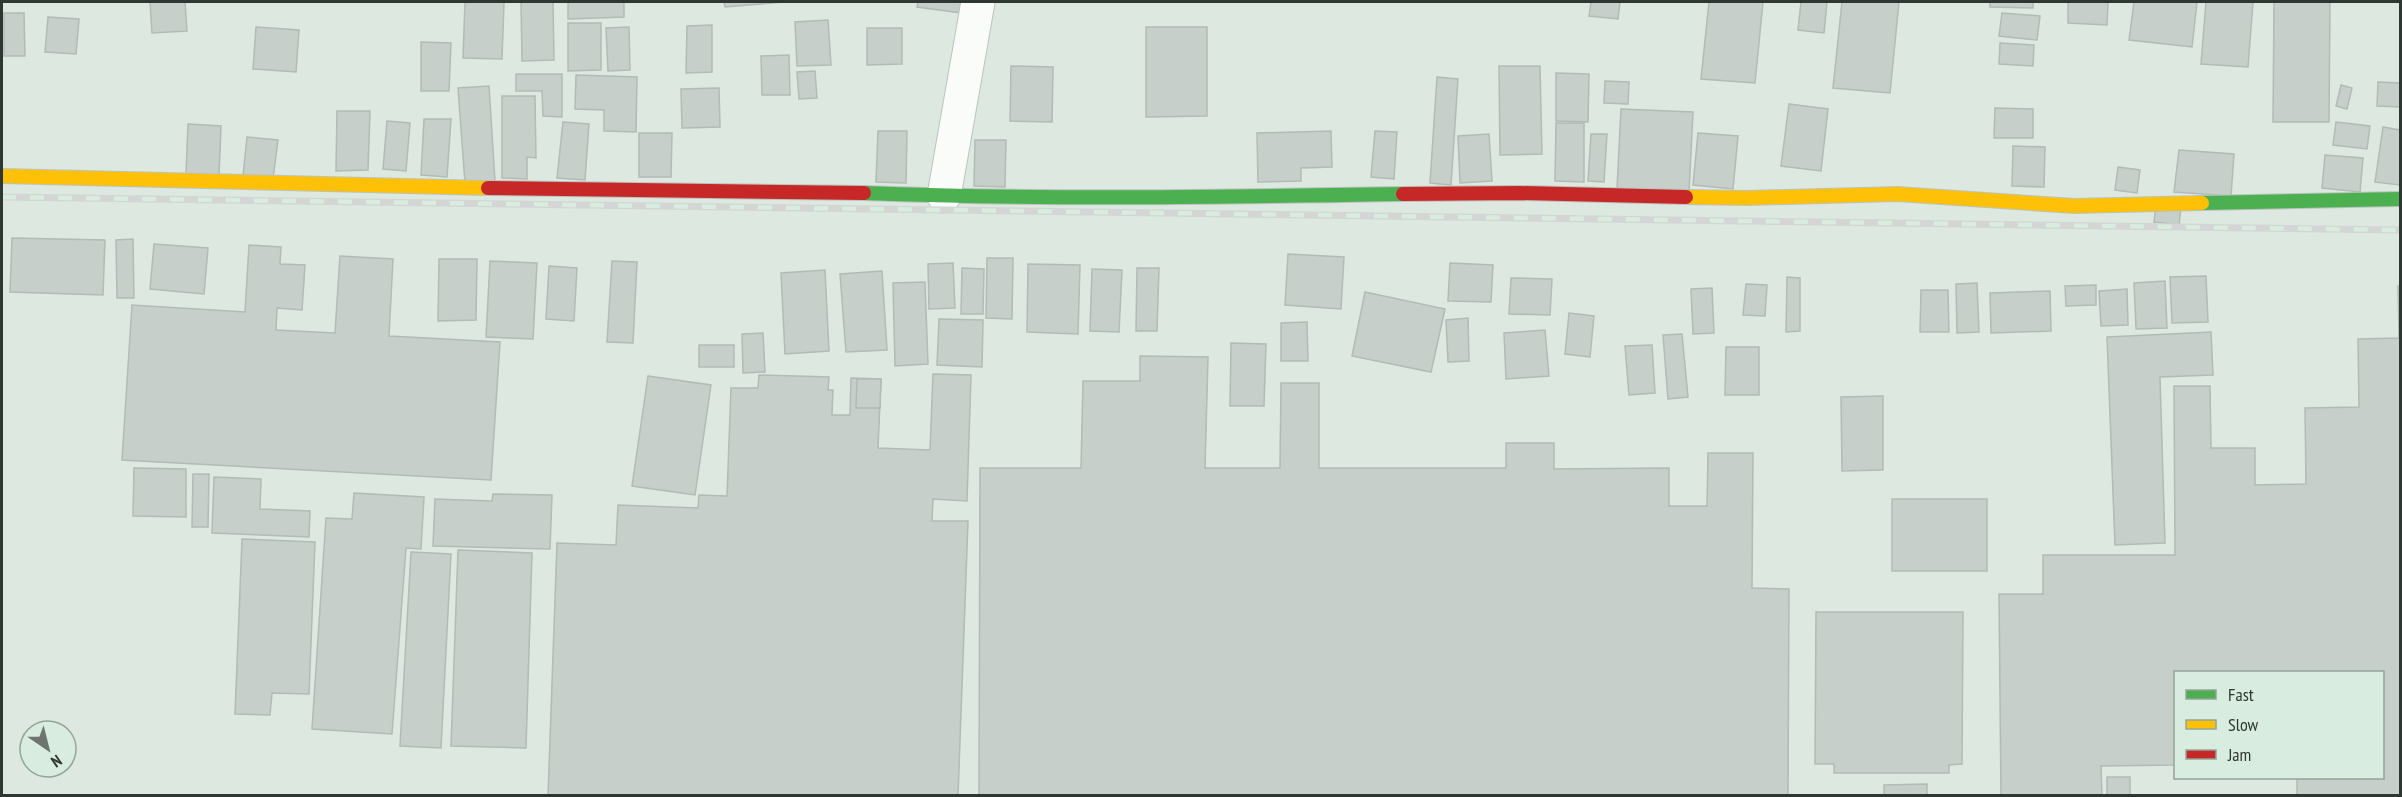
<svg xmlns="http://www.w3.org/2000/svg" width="2402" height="797" font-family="'PT Sans Narrow',sans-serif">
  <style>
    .building { fill: #c6cfca; stroke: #b2bbb6; stroke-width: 1.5 }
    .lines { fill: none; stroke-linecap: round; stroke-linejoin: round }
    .street-casing { stroke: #bbc4be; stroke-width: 35 }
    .fast-casing { stroke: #bbc4be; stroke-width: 16 }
    .slow-casing { stroke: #bbc4be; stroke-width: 16 }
    .jam-casing { stroke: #bbc4be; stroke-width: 16 }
    .street { stroke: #fafcfa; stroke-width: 33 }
    .fast { stroke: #4caf50; stroke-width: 14 }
    .slow { stroke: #ffc107; stroke-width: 14 }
    .jam { stroke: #c62828; stroke-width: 14 }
    .rail-casing { stroke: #d3d6d4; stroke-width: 7 }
    .rail { stroke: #d8ecdf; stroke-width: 4.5; stroke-dasharray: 14; stroke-linecap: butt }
  </style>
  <rect width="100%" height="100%" fill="#dce8e0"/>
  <g class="building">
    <path d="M150,2H185L187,31L152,33Z"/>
    <path d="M465,2H504L502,59L463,58Z"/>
    <path d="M521,2H553L554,60L522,61Z"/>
    <path d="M568,2H624V17L568,19Z"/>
    <path d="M724,2H784L725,7Z"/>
    <path d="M918,2H963L961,13L917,7Z"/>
    <path d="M1591,2H1620L1618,19L1589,16Z"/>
    <path d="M1709,2H1763L1755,83L1701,79Z"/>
    <path d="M1801,2H1827L1824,33L1798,30Z"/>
    <path d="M1842,2H1899L1890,93L1833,88Z"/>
    <path d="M1990,2H2033V8L1990,7Z"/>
    <path d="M2068,2H2108L2107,25L2068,23Z"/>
    <path d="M2134,2H2197L2192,47L2129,40Z"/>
    <path d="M2206,2H2253L2248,67L2201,64Z"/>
    <path d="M2274,2H2330L2329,122H2273Z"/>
    <path d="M4,13H24L25,56H4Z"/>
    <path d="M2002,13L2040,16L2037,40L1999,36Z"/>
    <path d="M48,17L79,19L76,54L45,52Z"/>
    <path d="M828,20L831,65L797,66L795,22Z"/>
    <path d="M568,23H601V70L568,71Z"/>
    <path d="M712,25V72L686,73L687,26Z"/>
    <path d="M256,27L299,30L296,72L253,69Z"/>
    <path d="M629,27L630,70L608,71L606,28Z"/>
    <path d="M1146,27H1207V116L1146,117Z"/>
    <path d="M867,28H902V64L867,65Z"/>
    <path d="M421,42L451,43L449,91H421Z"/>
    <path d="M2000,43L2034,45L2033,66L1999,64Z"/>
    <path d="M789,55L790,95H762L761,56Z"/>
    <path d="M1011,66L1053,67L1052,122L1010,121Z"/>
    <path d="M1499,66H1540L1542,154L1500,155Z"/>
    <path d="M815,71L817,98L799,99L797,72Z"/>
    <path d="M1556,73L1589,74L1588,122L1556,121Z"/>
    <path d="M516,74H562V117L543,116L542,91H516Z"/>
    <path d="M576,75L637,77L636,132L604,131V110L575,109Z"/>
    <path d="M1437,77L1458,79L1451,185L1430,183Z"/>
    <path d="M1605,81L1629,82L1628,104L1604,103Z"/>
    <path d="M2378,82L2400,83V107L2377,106Z"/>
    <path d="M2341,85L2352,88L2347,109L2336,106Z"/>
    <path d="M489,86L495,181L465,183L458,88Z"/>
    <path d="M719,88L720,127L682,128L681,89Z"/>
    <path d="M502,96H535L536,158L527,157V179L502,178Z"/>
    <path d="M1789,104L1828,109L1821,171L1781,166Z"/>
    <path d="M1995,108L2033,109V138H1994Z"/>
    <path d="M1621,109L1693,112L1689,192L1617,189Z"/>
    <path d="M337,111H370L368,170L336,171Z"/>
    <path d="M424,119H451L447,177L421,175Z"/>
    <path d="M387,121L410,123L406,171L383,169Z"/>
    <path d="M563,122L589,124L585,180L557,178Z"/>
    <path d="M2336,122L2370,126L2367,149L2333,145Z"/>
    <path d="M1556,123H1584V182L1555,181Z"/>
    <path d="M188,124L221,126L219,176L186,174Z"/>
    <path d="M2383,127L2400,130V185L2375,182Z"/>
    <path d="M878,131H907L906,183L876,182Z"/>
    <path d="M1331,131L1332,167L1301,168V181L1258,182L1257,133Z"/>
    <path d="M1375,131L1397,132L1394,179L1371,177Z"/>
    <path d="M639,133H672L671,177H639Z"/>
    <path d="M1698,133L1738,136L1733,189L1693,185Z"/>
    <path d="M1489,134L1492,181L1460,183L1458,136Z"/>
    <path d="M1591,134H1607L1604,182L1588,181Z"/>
    <path d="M247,137L278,140L273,179L243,176Z"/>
    <path d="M975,140H1006L1005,187L974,186Z"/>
    <path d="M2013,146L2045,147L2044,187L2012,186Z"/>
    <path d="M2179,150L2234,154L2231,196L2174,192Z"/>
    <path d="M2325,155L2363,158L2360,192L2322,188Z"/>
    <path d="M2118,167L2140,170L2137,193L2115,190Z"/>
    <path d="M2156,205L2181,208L2179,225L2154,222Z"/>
    <path d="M12,238L105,240L103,295L10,292Z"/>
    <path d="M133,239L134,298H117L116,240Z"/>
    <path d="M154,244L208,248L204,294L150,289Z"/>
    <path d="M249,245L281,247L280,264L305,265L302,310L277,308L276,330L335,333L340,256L393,259L389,336L500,342L491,480L122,460L132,305L245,312Z"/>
    <path d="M1288,254L1344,257L1341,309L1285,305Z"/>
    <path d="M987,258H1013L1012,319L986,318Z"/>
    <path d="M439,259H477L476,320L438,321Z"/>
    <path d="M490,261L537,263L533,339L486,337Z"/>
    <path d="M612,261L637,262L633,343L607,342Z"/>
    <path d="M953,263L955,308L929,309L928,264Z"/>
    <path d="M1450,263L1493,265L1491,302L1448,301Z"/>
    <path d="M1028,264L1080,265L1078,334L1027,332Z"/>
    <path d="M549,266L577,268L574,321L546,319Z"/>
    <path d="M962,268L984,269L983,314H961Z"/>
    <path d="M1137,268H1159L1157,331H1136Z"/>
    <path d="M1092,269L1122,270L1119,332L1090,331Z"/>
    <path d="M825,270L829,351L785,354L781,273Z"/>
    <path d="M882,271L887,350L846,352L840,274Z"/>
    <path d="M2206,276L2208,322L2172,323L2170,277Z"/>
    <path d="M1787,277L1800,278V331L1786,332Z"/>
    <path d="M1511,278L1552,279L1550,315L1509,314Z"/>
    <path d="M2165,281L2167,328L2136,329L2134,283Z"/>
    <path d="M925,282L928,364L895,366L893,283Z"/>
    <path d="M1977,283L1979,332L1957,333L1956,284Z"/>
    <path d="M1746,284L1767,285L1765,316L1743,315Z"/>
    <path d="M2096,285V305L2066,306L2065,286Z"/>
    <path d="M2398,286H2400V796H2297V778H2382V672H2176V765L2101,766L2102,796H2001L1999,594H2043V555H2175L2174,386H2210L2211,448H2255V485L2306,484L2305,408L2359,407L2358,339L2399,338Z"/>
    <path d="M1712,288L1714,333L1693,334L1691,289Z"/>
    <path d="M2127,289L2128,325L2101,326L2099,291Z"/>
    <path d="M1921,290H1948L1949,332H1920Z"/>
    <path d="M2050,291L2051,331L1991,333L1990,293Z"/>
    <path d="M1365,292L1445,309L1431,372L1352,356Z"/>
    <path d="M1569,313L1594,316L1590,357L1565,354Z"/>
    <path d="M1468,318L1469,361L1448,362L1446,320Z"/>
    <path d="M939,319L983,320L982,367L937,365Z"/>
    <path d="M1307,322L1308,361H1281V323Z"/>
    <path d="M1545,330L1549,376L1506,379L1504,333Z"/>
    <path d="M2211,332L2213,375L2160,377L2165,543L2115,545L2107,337Z"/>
    <path d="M763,333L765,372L743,373L742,334Z"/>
    <path d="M1682,334L1688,397L1668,399L1663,335Z"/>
    <path d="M1231,343L1266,344L1264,406H1230Z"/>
    <rect x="699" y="345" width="35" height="22"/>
    <path d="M1652,345L1655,393L1629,395L1625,346Z"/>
    <path d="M1726,347H1759V395H1725Z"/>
    <path d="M1140,356L1208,357L1205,468H1280L1281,383H1319V468H1506V443H1554V469L1669,468V506H1707L1708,453H1753L1752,588L1789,589L1788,796H979L980,468H1081L1083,381H1140Z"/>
    <path d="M933,374L971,375L967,501L933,499L932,521H968L958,796H548L557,543L616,545L618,505L698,508L699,495L727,496L731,388H758L759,375L829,377L828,390H833L832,415H850L851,378L881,379L878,448L930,450Z"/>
    <path d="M648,376L711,385L695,495L632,486Z"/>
    <path d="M857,379H881L880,408H856Z"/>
    <path d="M1883,396V470L1842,471L1841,397Z"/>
    <path d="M134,468L186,469V517L133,516Z"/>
    <path d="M193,474H209L208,527H192Z"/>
    <path d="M214,477L261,479L260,509L310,511L309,537L212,533Z"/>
    <path d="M354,493L424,497L421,549L406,548L392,734L312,729L326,518L352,519Z"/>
    <path d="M493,494L552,495L550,549L433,546L435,499L492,501Z"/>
    <rect x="1892" y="499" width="95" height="72"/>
    <path d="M242,539L315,542L309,694L272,693L270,715L235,714Z"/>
    <path d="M458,550L532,553L526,748L451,746Z"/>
    <path d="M411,552L451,554L441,748L400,746Z"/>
    <path d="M1816,612H1963L1962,764L1949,765V773H1834V764H1815Z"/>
    <rect x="2107" y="777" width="23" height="19"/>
    <path d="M1927,784V796H1884V785Z"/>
  </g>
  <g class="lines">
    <g class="street-casing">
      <path id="street" d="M944,196L978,2"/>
    </g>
    <g class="fast-casing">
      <g id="fast">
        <path d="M864,193C1044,200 1224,197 1403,194"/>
        <path d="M2202,203L2400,199"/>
      </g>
    </g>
    <g class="slow-casing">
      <g id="slow">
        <path d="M2,176L488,188"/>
        <path d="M1686,197L1747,198L1897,194L2074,206L2202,203"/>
      </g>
    </g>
    <g class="jam-casing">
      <g id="jam">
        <path d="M488,188L864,193"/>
        <path d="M1403,194L1520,193L1686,197"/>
      </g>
    </g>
    <use href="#street" class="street"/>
    <use href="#fast" class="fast"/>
    <use href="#slow" class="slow"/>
    <use href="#jam" class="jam"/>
    <g class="rail-casing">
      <path id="rail" d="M2,197L2400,230"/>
    </g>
    <use href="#rail" class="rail"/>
  </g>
  <rect width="2402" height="797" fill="none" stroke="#2f3732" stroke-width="6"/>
  <rect x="2174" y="671" width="210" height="108" fill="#d8ecdf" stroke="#94a49a" stroke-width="1.5"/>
  <rect x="2186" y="690" width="30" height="9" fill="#4caf50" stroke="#94a49a" stroke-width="1.5"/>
  <text x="2228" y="701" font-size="18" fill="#2f3732">Fast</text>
  <rect x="2186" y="720" width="30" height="9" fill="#ffc107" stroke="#94a49a" stroke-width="1.5"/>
  <text x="2228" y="731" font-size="18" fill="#2f3732">Slow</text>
  <rect x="2186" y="750" width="30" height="9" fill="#c62828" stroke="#94a49a" stroke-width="1.5"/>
  <text x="2228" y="761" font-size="18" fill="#2f3732">Jam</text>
  <g transform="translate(48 749) rotate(145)"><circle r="28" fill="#d8ecdf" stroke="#94a49a" stroke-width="1.5"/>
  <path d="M0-4.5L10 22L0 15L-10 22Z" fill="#6c756f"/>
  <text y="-9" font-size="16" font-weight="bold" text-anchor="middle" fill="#2f3732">N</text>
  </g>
</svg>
